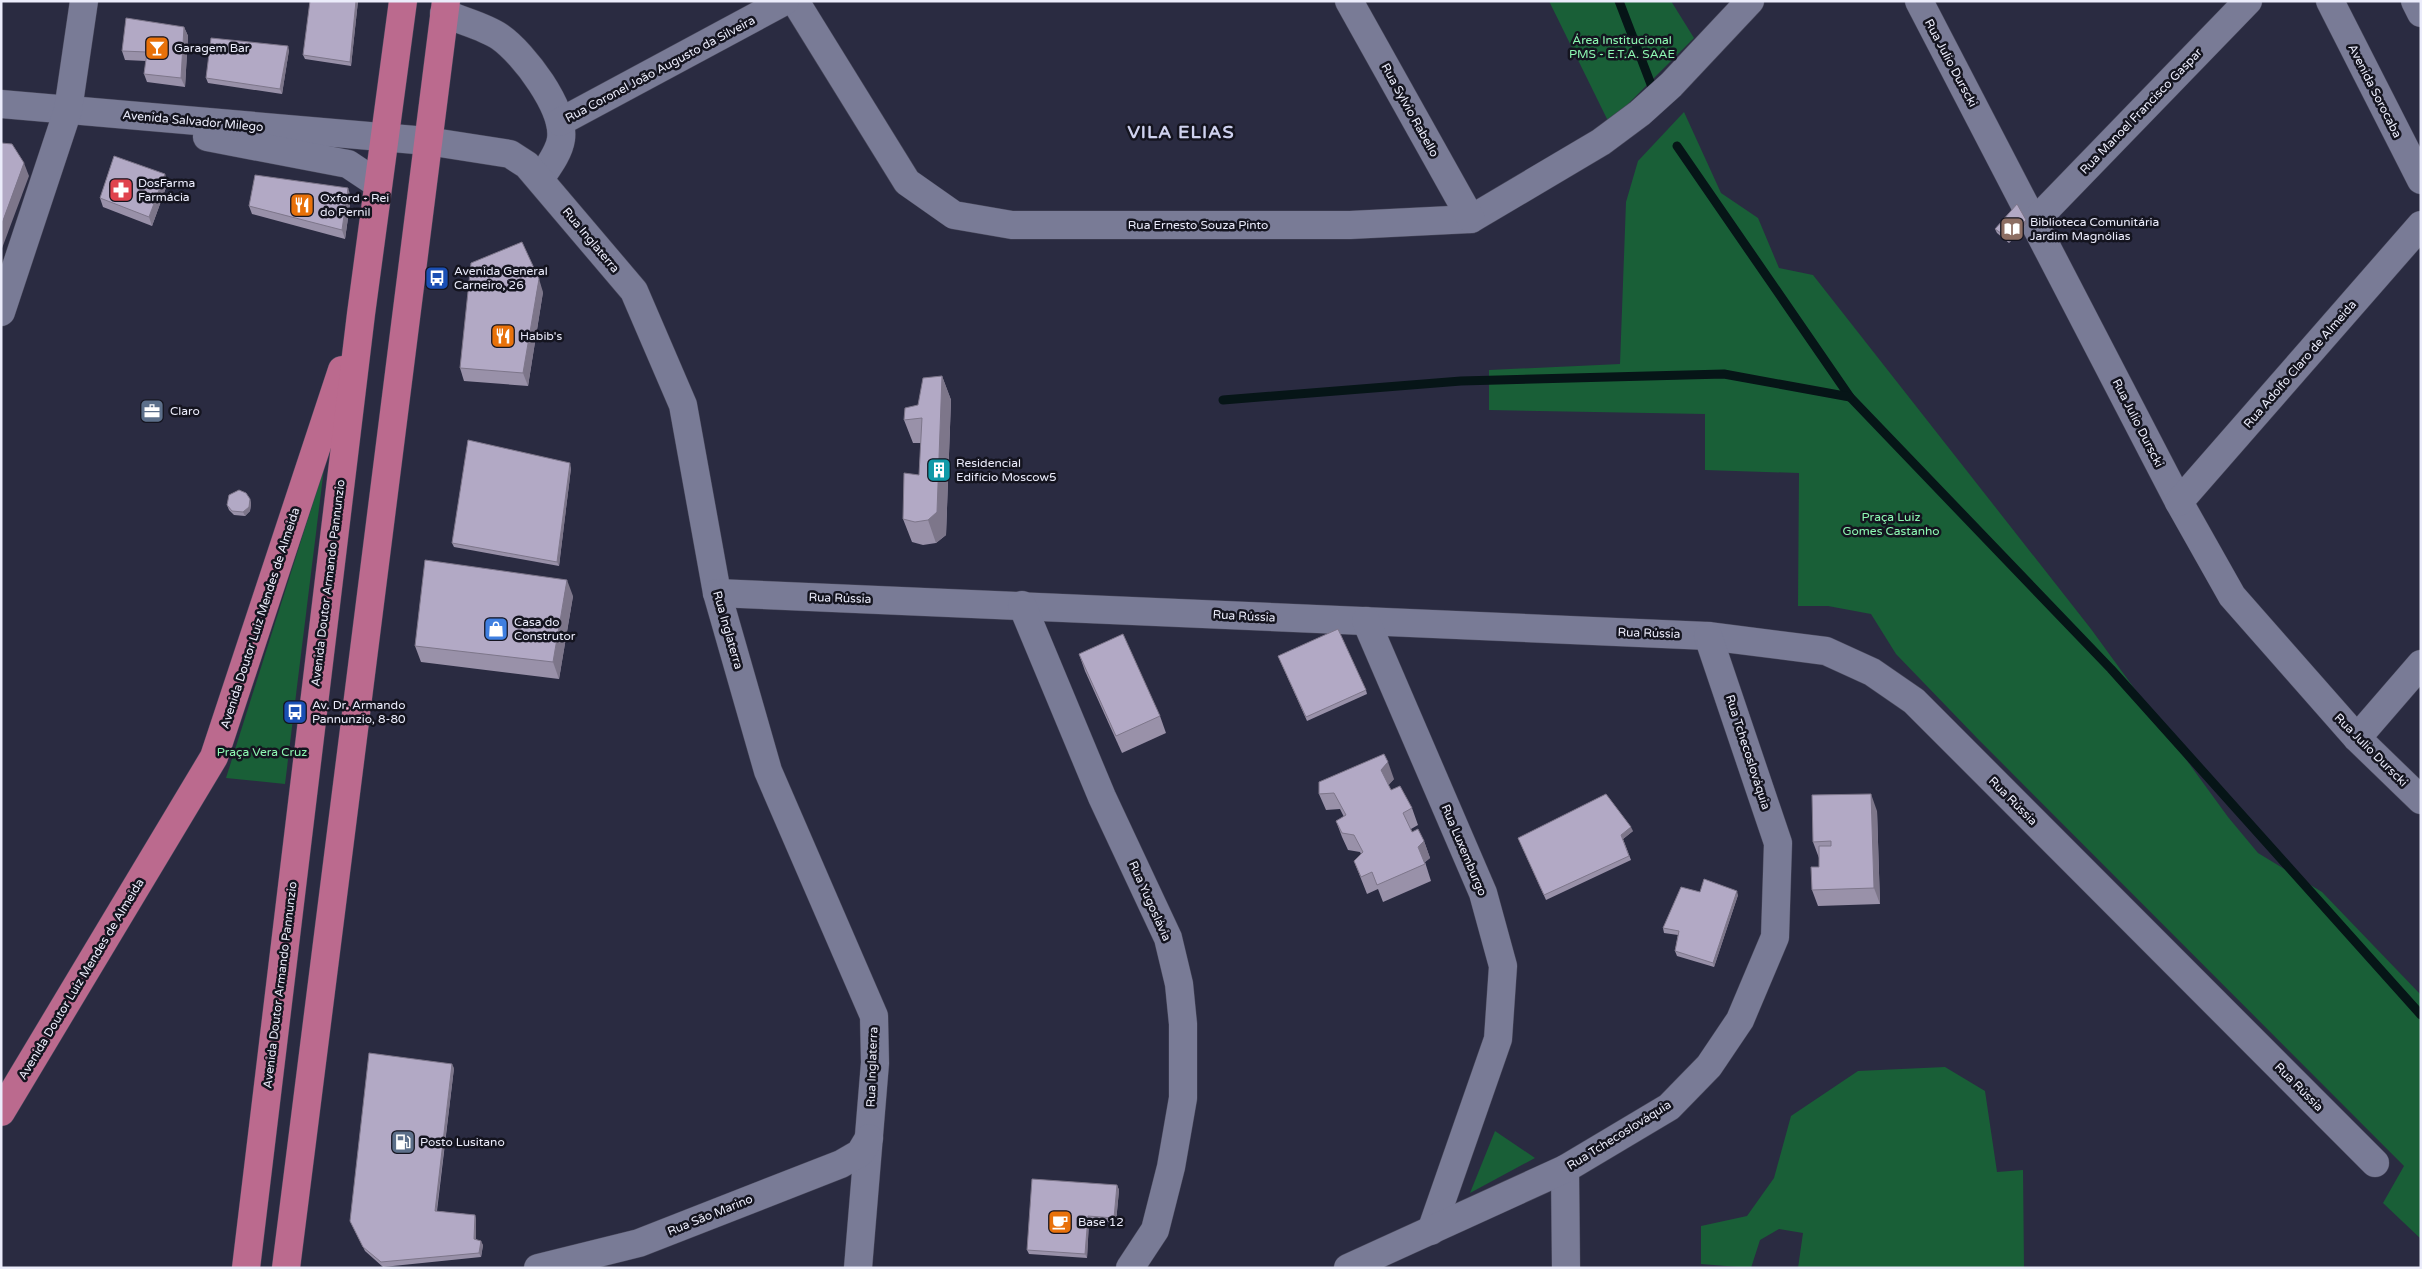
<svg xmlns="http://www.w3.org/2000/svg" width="2422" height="1269" font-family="'Varela Round',sans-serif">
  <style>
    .green { fill: #195f37 }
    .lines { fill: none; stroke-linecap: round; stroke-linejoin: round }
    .stream { stroke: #061517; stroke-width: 9 }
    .minor-casing { stroke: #47475a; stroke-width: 29 }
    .major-casing { stroke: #47475a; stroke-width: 29 }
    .minor { stroke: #797b96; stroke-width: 28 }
    .major { stroke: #bb6a8e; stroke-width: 28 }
    .wall { fill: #9991a9 }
    .shaded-wall { fill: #7d768a }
    .building { fill: #b2a9c5; stroke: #7d768a }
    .labels { text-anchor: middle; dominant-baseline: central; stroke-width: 5; stroke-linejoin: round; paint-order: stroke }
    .park-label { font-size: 12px; fill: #8ef9b3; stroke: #14141f }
    .poi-label { font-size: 12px; fill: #ebecfb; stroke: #14141f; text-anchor: start }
    .street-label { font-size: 12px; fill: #ebecfb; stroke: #14141f }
    .district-label { font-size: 18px; font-weight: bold; letter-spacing: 1px; fill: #cfd2ef; stroke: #14141f }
  </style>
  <rect width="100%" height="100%" fill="#2a2b41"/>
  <g class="green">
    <path d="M1549,1H1671L1694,38L1609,123Z"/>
    <path d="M1684,112L1721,193L1758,218L1779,268L1813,275L2091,629L2228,817L2258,853L2322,892L2421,995V1239L2383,1203L2404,1166L1977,738L1896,654L1871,614L1828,606H1798L1799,473L1705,470V414L1489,410V370L1620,364L1626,202L1638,161Z"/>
    <path d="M324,468L285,784L226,778Z"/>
    <path d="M1945,1067L1985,1091L1997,1172L2023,1170L2024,1268H1798L1803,1233L1779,1229L1760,1240L1751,1268L1701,1264V1226L1747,1216L1774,1178L1791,1116L1858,1071Z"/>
    <path d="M1495,1131L1535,1158L1470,1193Z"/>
  </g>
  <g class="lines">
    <g class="stream">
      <path d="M1619,1L1652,87"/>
      <path d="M1677,146L1850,397L2111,669L2421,1015"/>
      <path d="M1223,400L1461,381L1724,374L1850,397"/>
    </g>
    <g class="minor-casing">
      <g id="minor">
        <path d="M795,1L907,182L954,215L1012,225H1350L1471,219L1601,142L1640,113L1671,85L1750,1"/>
        <path d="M1349,1L1471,219"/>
        <path d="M1919,1L2179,502L2232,596L2357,738L2421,800"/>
        <path d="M2330,1L2421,180"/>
        <path d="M2415,1L2421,13"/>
        <path d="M444,13C461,21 484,26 500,37C524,54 565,108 561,139C559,153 548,167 540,179"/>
        <path d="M1,104L427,141L510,154L527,165L634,291L683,405L717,593L768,771L874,1016L875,1063L858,1268"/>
        <path d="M560,122L785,1"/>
        <path d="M207,137L348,164L378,184"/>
        <path d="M2034,222L2248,1"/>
        <path d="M1,312L68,110L84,1"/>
        <path d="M2179,502L2421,225"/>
        <path d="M717,593L1708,636L1826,651L1872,672L1914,701L2375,1163"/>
        <path d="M1022,605L1102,797L1168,938L1179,984L1183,1024V1098L1171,1167L1155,1230L1130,1268"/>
        <path d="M1366,621L1483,893L1503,966L1498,1039L1431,1231"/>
        <path d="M2357,738L2421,664"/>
        <path d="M1565,1169L1566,1268"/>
        <path d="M538,1268L639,1243L841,1164L860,1153L869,1138"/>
        <path d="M1348,1268L1565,1169L1669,1107L1709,1066L1740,1020L1775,937L1778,843L1708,636"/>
      </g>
    </g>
    <g class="major-casing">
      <g id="major">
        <path d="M1,1112L214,757L342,370"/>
        <path d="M246,1268L361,314L403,1"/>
        <path d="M286,1268L446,1"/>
      </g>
    </g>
    <use href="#minor" class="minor"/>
    <use href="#major" class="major"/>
  </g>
  <g class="wall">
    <path d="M358,1L351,66L305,59L303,55Z"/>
    <path d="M184,27L188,36L185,87L147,82L144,74L146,61L125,60L122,51Z"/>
    <path d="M289,50L282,94L208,83L206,78Z"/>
    <path d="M168,182L152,226L103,207L100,198Z"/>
    <path d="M351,197L345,239L252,214L249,206Z"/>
    <path d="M2027,224L2009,243L1997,233L1995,229Z"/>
    <path d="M543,292L528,386L464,381L460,368Z"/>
    <path d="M942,376L951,400L946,535L936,543L923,545L912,542L903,519L919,475L921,443H913L904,420L918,405Z"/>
    <path d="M571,468L559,566L454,547L452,543Z"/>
    <path d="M250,499L251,504L250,511L245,516L234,515L229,510L227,505Z"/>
    <path d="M573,596L559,679L421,662L415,646Z"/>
    <path d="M1079,654L1160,716L1166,733L1122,753L1085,671Z"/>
    <path d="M1278,656L1366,690L1367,694L1307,721Z"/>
    <path d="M1394,779L1388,785L1391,790L1412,808L1418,825L1411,829L1412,832L1424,841L1430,858L1425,862L1431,881L1383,902L1378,889L1367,894L1354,861L1361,854L1360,852L1348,850L1342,837L1336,821L1344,817L1340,809L1326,810L1319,794Z"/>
    <path d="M1877,811L1880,904L1818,906L1812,890L1819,867V858L1813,842Z"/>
    <path d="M1633,831L1623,839L1631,860L1546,900L1518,838Z"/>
    <path d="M1700,892L1738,895L1714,967L1677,956L1675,951L1678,935L1664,933L1663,928Z"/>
    <path d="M454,1068L437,1211L475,1215L476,1220V1239L483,1245L481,1257L383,1267L365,1251L350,1221Z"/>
    <path d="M1117,1185L1119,1190L1116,1222L1089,1221L1087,1258L1029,1254L1027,1250Z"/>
  </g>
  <g class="shaded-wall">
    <path d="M356,1H358L351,66L350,62Z"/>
    <path d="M184,27L188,36L185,87L181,78Z"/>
    <path d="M288,46L289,50L282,94L280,89Z"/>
    <path d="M24,163L29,176L1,251V226Z"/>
    <path d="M165,174L168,182L152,226L149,217Z"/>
    <path d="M348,188L351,197L345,239L342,230Z"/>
    <path d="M2026,220L2027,224L2009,243L2008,238Z"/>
    <path d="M539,279L543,292L528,386L523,373Z"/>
    <path d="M942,376L951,400L946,535L936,543L928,520Z"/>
    <path d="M570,463L571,468L559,566L557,562Z"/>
    <path d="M250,499L251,504L250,511L245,516L243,512Z"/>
    <path d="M567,580L573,596L559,679L553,662Z"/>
    <path d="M1388,762L1394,779L1387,787L1381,770Z"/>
    <path d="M1871,794L1877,811L1880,904L1874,888Z"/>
    <path d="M1631,827L1633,831L1623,839L1621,835Z"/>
    <path d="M1424,841L1430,858L1424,863L1418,847Z"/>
    <path d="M1737,891L1738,895L1714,967L1713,963Z"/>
    <path d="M452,1064L454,1068L436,1215L435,1211Z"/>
    <path d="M1117,1185L1119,1190L1116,1222L1114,1218Z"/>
    <path d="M475,1215L476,1220V1243L474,1239Z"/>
    <path d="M1088,1216L1089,1221L1087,1258L1085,1254Z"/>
    <path d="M481,1241L483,1245L481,1257L479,1253Z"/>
  </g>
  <g class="building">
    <path d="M310,1H356L350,62L303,55Z"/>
    <path d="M126,18L184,27L181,78L144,74L147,52L122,51Z"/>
    <path d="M211,38L288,46L280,89L206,78Z"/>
    <path d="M1,143L12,144L24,163L1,226Z"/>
    <path d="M114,156L165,174L149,217L100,198Z"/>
    <path d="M255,175L348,188L342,230L249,206Z"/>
    <path d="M2017,204L2026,220L2008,238L1995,229Z"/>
    <path d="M522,242L539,279L523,373L460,368L471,263Z"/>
    <path d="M942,376L937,512L928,520L915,522L903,519L904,473L919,475L922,418L904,420L905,408L918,405L923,378Z"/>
    <path d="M468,440L570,463L557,562L452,543Z"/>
    <path d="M239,490L246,493L250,499L249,507L243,512L232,511L227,505L229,495Z"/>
    <path d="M425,560L567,580L553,662L415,646Z"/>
    <path d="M1338,629L1366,690L1306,717L1278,656Z"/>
    <path d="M1123,634L1160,716L1116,736L1079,654Z"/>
    <path d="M1384,754L1388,762L1381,770L1391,790L1400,786L1412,808L1403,813L1412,832L1418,829L1424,841L1418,847L1425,864L1377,885L1372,872L1361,877L1354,861L1363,852L1354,835L1342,833L1336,821L1346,815L1334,793L1319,794V782Z"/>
    <path d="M1606,794L1631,827L1621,835L1629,856L1544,895L1518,838Z"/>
    <path d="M1871,794L1874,888L1812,890L1811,867H1819V846H1831V841L1813,842L1812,795Z"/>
    <path d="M1704,879L1737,891L1713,963L1675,951L1679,931L1663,928L1681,887L1700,892Z"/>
    <path d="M369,1053L452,1064L435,1211L475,1215L474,1239L481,1241L479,1253L381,1262L363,1247L350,1221Z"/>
    <path d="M1032,1179L1117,1185L1114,1218L1088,1216L1085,1254L1027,1250Z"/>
  </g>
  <defs>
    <g id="bar-square" transform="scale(1.25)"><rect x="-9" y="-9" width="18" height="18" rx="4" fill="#e8710a" stroke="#14141f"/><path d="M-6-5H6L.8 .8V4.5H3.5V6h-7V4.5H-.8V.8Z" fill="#fff"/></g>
    <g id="pharmacy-square" transform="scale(1.25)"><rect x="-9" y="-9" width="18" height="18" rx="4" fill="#e0444e" stroke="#14141f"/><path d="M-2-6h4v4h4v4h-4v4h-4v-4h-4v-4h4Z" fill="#fff"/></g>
    <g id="restaurant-square" transform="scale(1.25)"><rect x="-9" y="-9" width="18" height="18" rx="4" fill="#e8710a" stroke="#14141f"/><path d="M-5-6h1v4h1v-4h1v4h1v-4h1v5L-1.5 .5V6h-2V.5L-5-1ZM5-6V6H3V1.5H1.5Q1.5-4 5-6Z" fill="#fff"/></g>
    <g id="library-square" transform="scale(1.25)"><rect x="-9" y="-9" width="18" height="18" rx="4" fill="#8d6e63" stroke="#14141f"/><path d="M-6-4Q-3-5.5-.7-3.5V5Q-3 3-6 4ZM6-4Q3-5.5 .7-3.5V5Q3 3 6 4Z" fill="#fff"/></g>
    <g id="bus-square" transform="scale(1.25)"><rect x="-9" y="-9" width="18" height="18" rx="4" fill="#1a4fb4" stroke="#14141f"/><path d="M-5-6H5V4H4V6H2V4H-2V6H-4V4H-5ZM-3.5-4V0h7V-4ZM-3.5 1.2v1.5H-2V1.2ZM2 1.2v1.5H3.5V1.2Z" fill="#fff"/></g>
    <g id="office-square" transform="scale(1.25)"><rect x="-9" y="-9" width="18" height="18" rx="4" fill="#5c6f8a" stroke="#14141f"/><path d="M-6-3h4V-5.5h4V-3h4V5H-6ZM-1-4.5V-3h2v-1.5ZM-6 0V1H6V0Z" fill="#fff"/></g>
    <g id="building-square" transform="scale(1.25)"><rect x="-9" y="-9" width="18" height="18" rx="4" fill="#0f9aa8" stroke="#14141f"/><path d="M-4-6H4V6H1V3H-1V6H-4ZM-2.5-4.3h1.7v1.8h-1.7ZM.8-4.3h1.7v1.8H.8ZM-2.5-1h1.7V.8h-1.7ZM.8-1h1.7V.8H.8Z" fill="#fff"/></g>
    <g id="shop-square" transform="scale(1.25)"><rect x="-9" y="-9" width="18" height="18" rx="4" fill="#3f7fe0" stroke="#14141f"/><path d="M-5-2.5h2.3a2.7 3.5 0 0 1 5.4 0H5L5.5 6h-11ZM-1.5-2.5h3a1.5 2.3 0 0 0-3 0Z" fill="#fff"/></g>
    <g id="fuel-square" transform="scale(1.25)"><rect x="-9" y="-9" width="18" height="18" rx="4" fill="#5c6f8a" stroke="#14141f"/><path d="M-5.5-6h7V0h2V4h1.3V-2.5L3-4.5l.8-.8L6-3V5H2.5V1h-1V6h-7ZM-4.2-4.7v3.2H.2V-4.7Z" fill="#fff"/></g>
    <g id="cafe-square" transform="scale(1.25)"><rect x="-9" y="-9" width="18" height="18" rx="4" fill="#e8710a" stroke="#14141f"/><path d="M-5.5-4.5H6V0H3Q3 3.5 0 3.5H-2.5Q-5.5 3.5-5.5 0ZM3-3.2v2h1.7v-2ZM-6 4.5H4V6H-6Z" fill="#fff"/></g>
  </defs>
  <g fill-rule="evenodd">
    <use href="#bar-square" x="157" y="48"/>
    <use href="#pharmacy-square" x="121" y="190"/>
    <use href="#restaurant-square" x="302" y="205"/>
    <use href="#library-square" x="2012" y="229"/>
    <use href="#bus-square" x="437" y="278"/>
    <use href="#restaurant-square" x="503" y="336"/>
    <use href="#office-square" x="152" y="411"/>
    <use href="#building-square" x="939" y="470"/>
    <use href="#shop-square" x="496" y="629"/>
    <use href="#bus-square" x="295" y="712"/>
    <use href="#fuel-square" x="403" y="1142"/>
    <use href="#cafe-square" x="1060" y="1222"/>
  </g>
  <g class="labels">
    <g class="park-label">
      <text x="1622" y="40">Área Institucional<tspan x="1622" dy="14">PMS - E.T.A. SAAE</tspan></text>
      <text x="1891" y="517">Praça Luiz<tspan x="1891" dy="14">Gomes Castanho</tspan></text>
      <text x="262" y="752">Praça Vera Cruz</text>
    </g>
    <g class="poi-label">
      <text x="174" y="48">Garagem Bar</text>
      <text x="138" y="183">DosFarma<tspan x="138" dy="14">Farmácia</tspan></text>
      <text x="320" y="198">Oxford - Rei<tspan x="320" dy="14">do Pernil</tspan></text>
      <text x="2030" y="222">Biblioteca Comunitária<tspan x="2030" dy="14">Jardim Magnólias</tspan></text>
      <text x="454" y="271">Avenida General<tspan x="454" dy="14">Carneiro, 26</tspan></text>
      <text x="520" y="336">Habib's</text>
      <text x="170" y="411">Claro</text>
      <text x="956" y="463">Residencial<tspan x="956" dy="14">Edifício Moscow5</tspan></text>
      <text x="514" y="622">Casa do<tspan x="514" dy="14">Construtor</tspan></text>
      <text x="312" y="705">Av. Dr. Armando<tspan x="312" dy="14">Pannunzio, 8-80</tspan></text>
      <text x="420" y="1142">Posto Lusitano</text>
      <text x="1078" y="1222">Base 12</text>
    </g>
    <g class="street-label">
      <text transform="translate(1951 63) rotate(62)">Rua Julio Durscki</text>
      <text transform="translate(660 69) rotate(-28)">Rua Coronel João Augusto da Silveira</text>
      <text transform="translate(2375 91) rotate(63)">Avenida Sorocaba</text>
      <text transform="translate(1410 110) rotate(61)">Rua Sylvio Rabello</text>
      <text transform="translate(2141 111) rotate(-46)">Rua Manoel Francisco Gaspar</text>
      <text transform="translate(193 121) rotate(5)">Avenida Salvador Milego</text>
      <text x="1198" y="225">Rua Ernesto Souza Pinto</text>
      <text transform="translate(591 240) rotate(50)">Rua Inglaterra</text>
      <text transform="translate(2300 364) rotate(-49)">Rua Adolfo Claro de Almeida</text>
      <text transform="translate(2138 423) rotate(63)">Rua Julio Durscki</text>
      <text transform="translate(328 583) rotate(-83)">Avenida Doutor Armando Pannunzio</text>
      <text transform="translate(840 598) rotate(2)">Rua Rússia</text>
      <text transform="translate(1244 616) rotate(3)">Rua Rússia</text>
      <text transform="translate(260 618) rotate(-72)">Avenida Doutor Luiz Mendes de Almeida</text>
      <text transform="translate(728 630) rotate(74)">Rua Inglaterra</text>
      <text transform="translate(1649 633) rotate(2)">Rua Rússia</text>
      <text transform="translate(2371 750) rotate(45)">Rua Julio Durscki</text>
      <text transform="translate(1748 752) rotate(72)">Rua Tchecoslováquia</text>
      <text transform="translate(2013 801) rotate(45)">Rua Rússia</text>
      <text transform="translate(1464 850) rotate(67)">Rua Luxemburgo</text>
      <text transform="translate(1150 901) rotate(66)">Rua Yugoslávia</text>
      <text transform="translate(81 979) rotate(-59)">Avenida Doutor Luiz Mendes de Almeida</text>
      <text transform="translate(280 985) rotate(-83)">Avenida Doutor Armando Pannunzio</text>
      <text transform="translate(872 1067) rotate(-88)">Rua Inglaterra</text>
      <text transform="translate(2299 1087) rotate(45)">Rua Rússia</text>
      <text transform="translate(1619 1135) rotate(-32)">Rua Tchecoslováquia</text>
      <text transform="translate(710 1215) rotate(-22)">Rua São Marino</text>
    </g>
    <g class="district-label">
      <text x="1181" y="132">VILA ELIAS</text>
    </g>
  </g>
  <rect width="2422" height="1269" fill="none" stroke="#ebecfb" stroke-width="5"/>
</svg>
